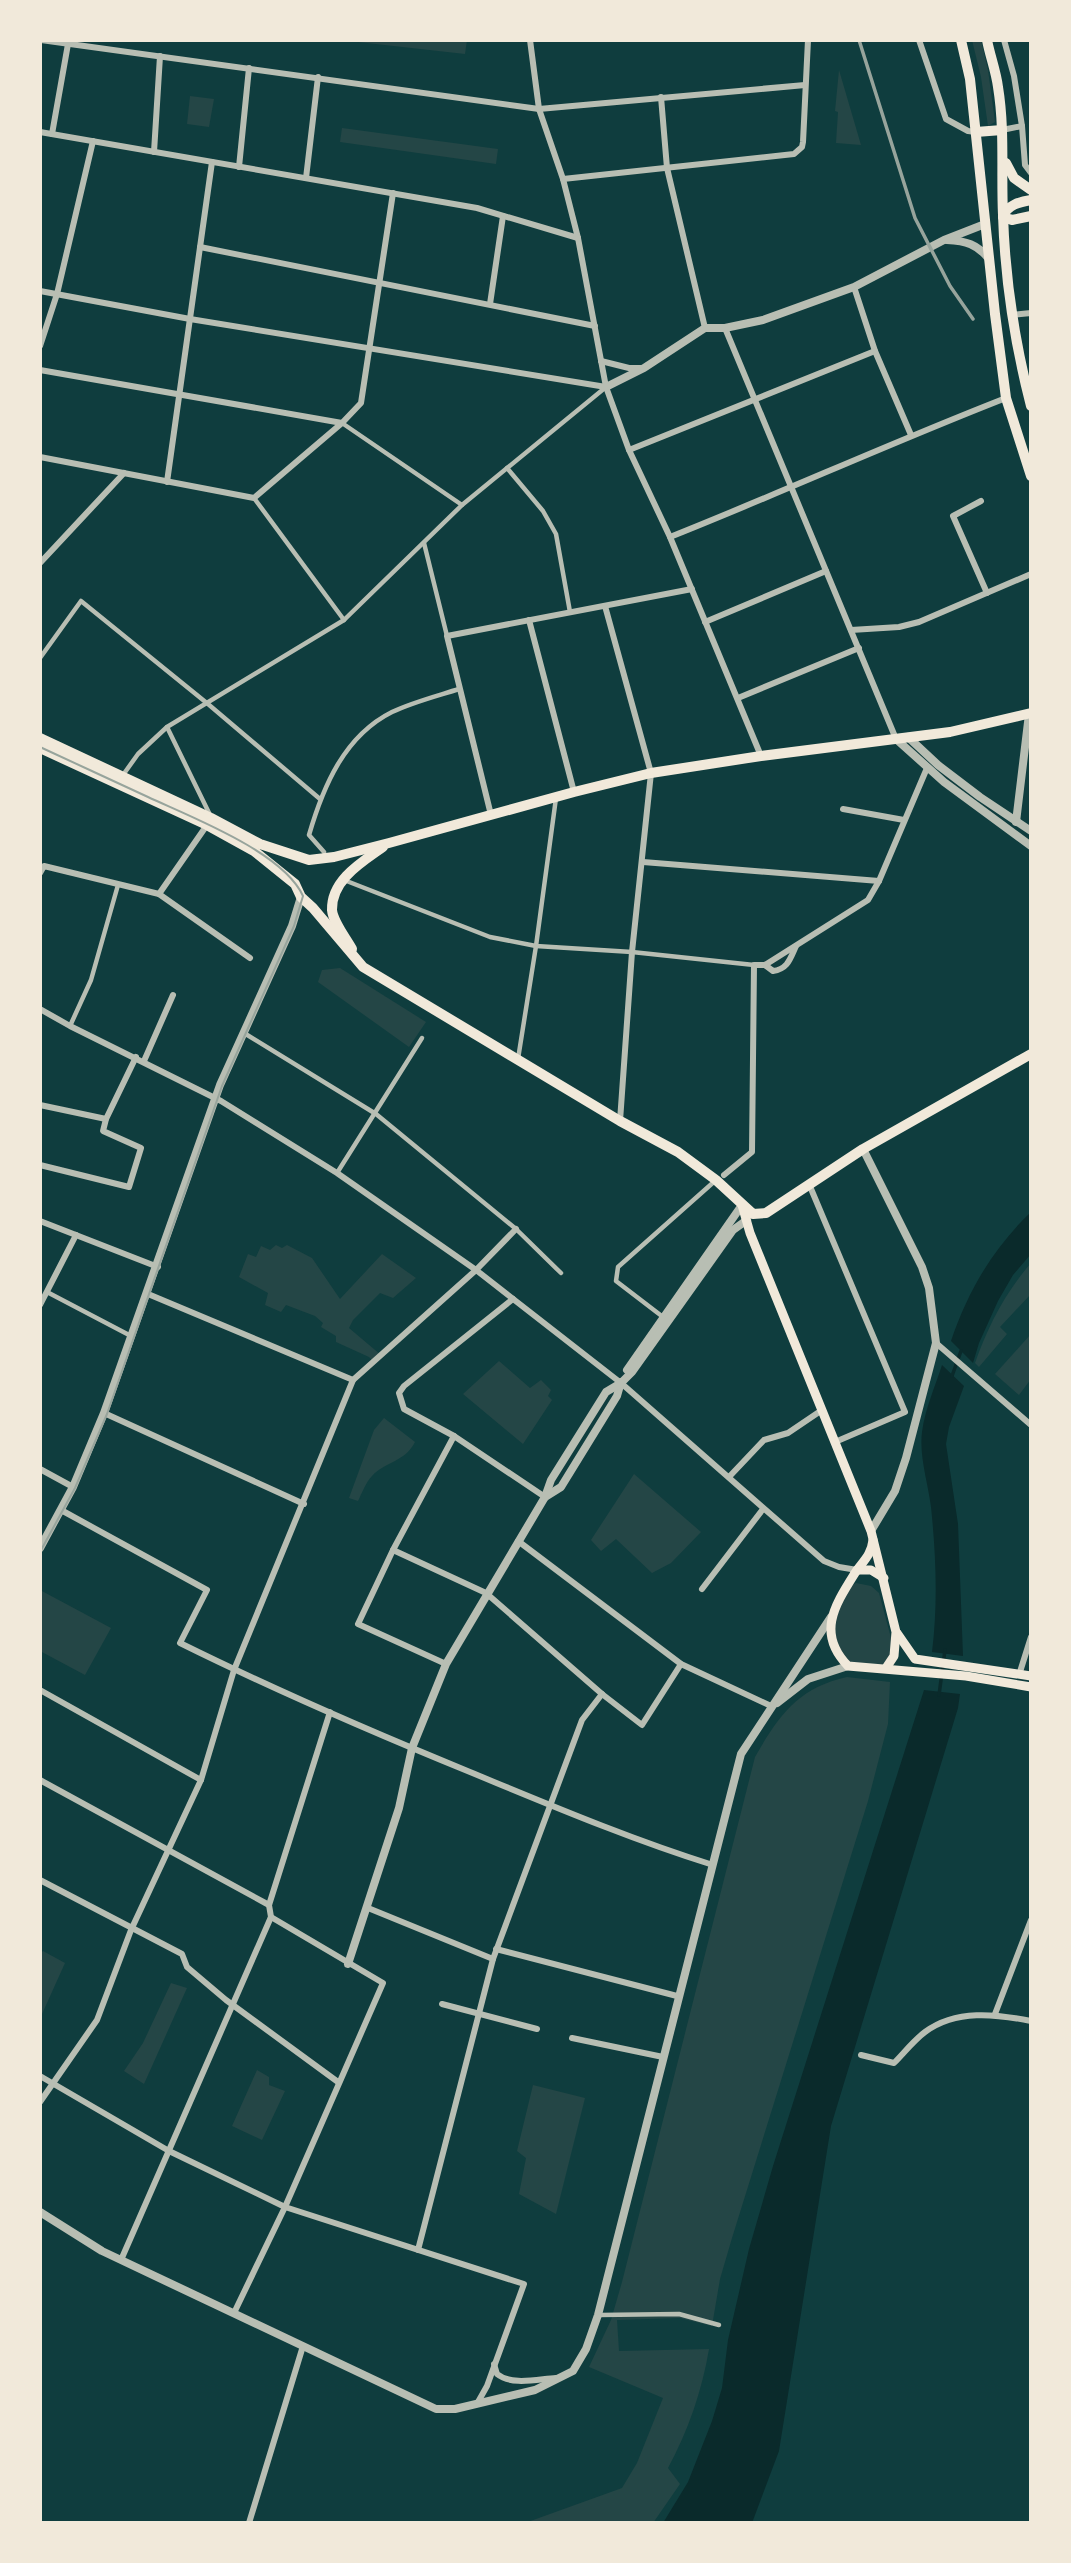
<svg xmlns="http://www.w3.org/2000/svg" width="1071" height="2563" font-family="Lora,serif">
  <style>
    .green { fill: #244646 }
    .water { fill: #0a2a2b }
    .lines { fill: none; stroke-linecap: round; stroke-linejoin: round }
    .stream { stroke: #0a2a2b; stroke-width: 3.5 }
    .pedestrian { stroke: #b8beb3; stroke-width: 4.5 }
    .minor { stroke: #b8beb3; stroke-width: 6 }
    .tertiary { stroke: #b8beb3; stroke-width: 8 }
    .secondary { stroke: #f1e9da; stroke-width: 9 }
    .primary { stroke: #f1e9da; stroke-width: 10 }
    .tram { stroke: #97a49c; stroke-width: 2 }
    .rail { stroke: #97a49c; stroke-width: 3.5 }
  </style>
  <rect width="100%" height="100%" fill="#0f3d3e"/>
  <g class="green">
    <path d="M340,40H467L465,54Z"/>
    <path d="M972,40H981L988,70L995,122L988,126L981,77Z"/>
    <path d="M839,70L861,145L836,143L838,112L835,111Z"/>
    <path d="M190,96L214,99L209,127L187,124Z"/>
    <path d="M342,128L498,149L496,164L340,142Z"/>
    <path d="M340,968L426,1022L409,1047L318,982L322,970Z"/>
    <path d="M276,1245L282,1248L287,1245L312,1258L340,1299L382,1254L416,1278L393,1298L380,1293L353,1320L349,1328L381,1355L373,1361L369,1357L336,1342V1336L321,1327L323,1323L315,1316L286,1305L281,1312L265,1305L268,1293L239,1277L248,1254L256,1257L261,1246L270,1250Z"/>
    <path d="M1031,1263V1294L1000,1327L1007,1334L979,1367L975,1363C988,1326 1005,1293 1031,1263Z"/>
    <path d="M1031,1334V1379L1019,1395L995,1374Z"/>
    <path d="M499,1361L530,1388L541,1380L551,1390L548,1396L552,1400L523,1444L463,1394Z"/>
    <path d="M384,1418L415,1442C405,1462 386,1461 372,1476C366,1482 362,1493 358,1501L349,1498L374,1430Z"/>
    <path d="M634,1474L701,1532L671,1563L652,1573L616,1539L601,1551L591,1540Z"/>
    <path d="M856,1583L871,1586L879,1593L894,1649L885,1665L852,1663L842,1659L832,1625L849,1586Z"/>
    <path d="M40,1590L111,1628L85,1675L40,1651Z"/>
    <path d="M847,1677L890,1682L888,1724L868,1801L732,2238L720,2279L712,2326L680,2318L617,2320L619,2351L709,2349C702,2391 688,2431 668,2468L680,2484L653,2523H525L622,2488L637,2463L663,2398L589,2367L611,2320L622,2282L755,1757C779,1715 798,1688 847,1677Z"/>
    <path d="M43,1951L65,1963L42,2014L40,1954Z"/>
    <path d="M171,1983L187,1988L144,2084L124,2071L143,2043Z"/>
    <path d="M257,2070L269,2077V2085L285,2091L262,2140L232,2126Z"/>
    <path d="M533,2085L585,2098L556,2214L519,2194L526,2158L517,2151Z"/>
  </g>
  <g class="water">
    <path d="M1031,1212V1254L1013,1275L998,1301L979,1343L973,1363L951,1341C968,1291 993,1248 1031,1212Z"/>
    <path d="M942,1365L964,1386L949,1427L946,1444L958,1524L963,1656L932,1652C938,1604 936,1555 931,1507C928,1483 919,1456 922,1432C925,1409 935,1387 942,1365Z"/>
    <path d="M924,1690L960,1694L958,1708L831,2126L779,2451L752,2523H663L688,2482L712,2421L722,2388L728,2340L749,2249L773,2166Z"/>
  </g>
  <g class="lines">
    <g class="stream">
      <path d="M952,1376L961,1351"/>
      <path d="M939,1695L945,1650"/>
    </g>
    <g class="pedestrian">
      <path d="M342,423L462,505"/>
      <path d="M507,468L543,511L556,534L570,612"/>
      <path d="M254,498L344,620"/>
      <path d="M424,543L447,636"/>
      <path d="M40,658L81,601L208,704L320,799"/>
      <path d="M167,727L211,817"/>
      <path d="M123,775L138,754L167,727L344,620L462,505L606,387"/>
      <path d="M324,852L309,835C323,787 344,736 392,712C413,702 437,696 459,689"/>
      <path d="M344,880L490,937L536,946L632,952L754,965"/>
      <path d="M70,1026L91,980L118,885"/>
      <path d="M244,1033L376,1114L516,1229L561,1273"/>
      <path d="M518,1059L536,946L556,798"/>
      <path d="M337,1173L422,1038"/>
      <path d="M47,1292L131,1336"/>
      <path d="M663,1317L616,1281L618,1267L716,1180"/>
      <path d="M599,2315L679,2314L719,2325"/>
    </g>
    <g class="minor">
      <path d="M41,40L539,109L805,85"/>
      <path d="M530,40L539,109L563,179L578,238L606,387L629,450L670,537L761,756"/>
      <path d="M919,40L946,119L968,131L976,132"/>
      <path d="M661,97L667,168L705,328"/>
      <path d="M1022,126L1025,165L1031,173"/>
      <path d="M1002,130L1022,126L1014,76L1004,40"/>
      <path d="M40,132L477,208L578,238"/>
      <path d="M52,134L68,44"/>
      <path d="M154,152L160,56"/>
      <path d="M239,167L249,68"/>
      <path d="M306,178L318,77"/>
      <path d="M563,179L794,154L802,147L803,142L808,40"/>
      <path d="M200,247L595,326"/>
      <path d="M854,287L875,351L911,435"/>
      <path d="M40,291L190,319L606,387"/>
      <path d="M490,304L503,216"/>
      <path d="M1012,315L1031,313"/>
      <path d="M725,328L896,739"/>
      <path d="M40,346L57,294L93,141"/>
      <path d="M601,361L629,368H642"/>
      <path d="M40,370L342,423"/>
      <path d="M629,450L875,351"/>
      <path d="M40,457L254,498L342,423L361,403L393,193"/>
      <path d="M167,482L212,162"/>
      <path d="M981,501L953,516L987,593"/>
      <path d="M670,537C783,492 893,442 1006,398"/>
      <path d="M40,563L124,473"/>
      <path d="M605,606L651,773L632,952L620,1121"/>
      <path d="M529,620L574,792"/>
      <path d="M705,622L826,571"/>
      <path d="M851,630L899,627L919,622L1031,574"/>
      <path d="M738,698L859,648"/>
      <path d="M843,809L904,820"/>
      <path d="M491,815L447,636L692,589"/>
      <path d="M643,862L879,881"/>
      <path d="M40,873L44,866L159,894L250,958"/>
      <path d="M159,894L207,825"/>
      <path d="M765,965L868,900L879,881L927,768"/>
      <path d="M765,965L773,971C788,969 790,959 796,946"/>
      <path d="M40,1009L70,1026L221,1101L337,1173L476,1270L621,1383L824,1561L839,1567L857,1570"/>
      <path d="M144,1061L173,995"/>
      <path d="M40,1105L106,1119"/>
      <path d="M40,1165L129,1187L141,1148L103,1131L106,1119L136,1057"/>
      <path d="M724,1175L752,1152L754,965H765"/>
      <path d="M809,1184L905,1412L835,1442"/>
      <path d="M40,1221L158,1267"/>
      <path d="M148,1294L353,1380"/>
      <path d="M513,1299L404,1386L399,1393L404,1409L454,1436L545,1497"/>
      <path d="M40,1305L76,1235"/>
      <path d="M936,1343L1031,1425"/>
      <path d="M104,1413L304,1504"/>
      <path d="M40,1469L73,1487"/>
      <path d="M729,1477L764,1440L788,1433L822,1410"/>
      <path d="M61,1510L207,1590L180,1643C275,1690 372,1732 470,1772C550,1805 630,1839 713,1865"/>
      <path d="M518,1541L681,1664L771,1706"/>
      <path d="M393,1550L486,1593L602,1694L642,1725L681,1664"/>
      <path d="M702,1589L763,1509"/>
      <path d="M446,1664L358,1624L393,1550L454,1436"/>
      <path d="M1019,1675L1031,1637"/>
      <path d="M40,1690L201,1780"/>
      <path d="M40,1780L269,1905"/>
      <path d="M40,1880L182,1954L187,1967L226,2000L338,2082"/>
      <path d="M368,1908L493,1959"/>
      <path d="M496,1949L677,1996"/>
      <path d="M442,2004L537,2029"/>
      <path d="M995,2014L1031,1920"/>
      <path d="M572,2038L663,2057"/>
      <path d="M861,2055L894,2063C904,2053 914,2040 925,2032C956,2009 996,2014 1031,2021"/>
      <path d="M40,2076L169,2151L285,2207L524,2284L487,2386L478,2402"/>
      <path d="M40,2102L97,2020L131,1930L201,1780L234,1670L353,1380L476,1270L516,1229"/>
      <path d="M418,2250L493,1959L582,1720L602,1694"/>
      <path d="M121,2260L271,1917L269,1905L330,1712"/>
      <path d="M234,2313L285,2207L383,1983L271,1917"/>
      <path d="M494,2364L497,2374C512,2386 538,2379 556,2378"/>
      <path d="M249,2523L303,2346"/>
    </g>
    <g class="tertiary">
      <path d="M947,240C966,241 977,244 989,259"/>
      <path d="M606,387L644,368L705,328H725L763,320L854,287L944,240L985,224"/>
      <path d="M908,737L938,765L980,797L1031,831"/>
      <path d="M896,739L944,782L1031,846"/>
      <path d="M1016,822L1029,714"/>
      <path d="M863,1149L922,1267L929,1288L936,1343L906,1458L895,1491L871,1531"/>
      <path d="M627,1370L742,1205"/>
      <path d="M545,1497L561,1487L617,1396L621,1382"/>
      <path d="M40,1548L73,1487L104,1413L220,1085L292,926L301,897"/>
      <path d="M777,1703L808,1679L848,1666"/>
      <path d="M348,1964L399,1808L412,1748L446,1664L545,1497L551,1480L606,1392L621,1383L632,1372L733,1230L747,1220"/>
      <path d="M40,2212L102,2251L436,2409H455L535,2390L573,2371L586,2349L598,2315L741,1754L831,1617"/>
    </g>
    <g class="secondary">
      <path d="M742,1205L750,1233L871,1531L896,1632L894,1656L886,1668"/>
      <path d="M873,1540C871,1556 863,1561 855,1573C835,1605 816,1633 848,1666L966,1676L1031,1687"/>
      <path d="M857,1570H871L884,1578"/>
      <path d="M897,1633L915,1659L1031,1676"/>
    </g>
    <g class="primary">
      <path d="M961,40L970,79L995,314L1006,398L1031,476"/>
      <path d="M987,40C990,56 996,71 998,87C1005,130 1001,173 1003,215C1005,279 1015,344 1031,406"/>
      <path d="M976,132L1002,130"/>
      <path d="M1006,163L1014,178L1031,190"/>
      <path d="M1003,216C1008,205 1019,202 1031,200"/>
      <path d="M1003,217L1012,220L1031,216"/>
      <path d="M40,738L211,818L260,844L309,860L334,857L389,843L574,792L651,773L761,756L950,732L1031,713"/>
      <path d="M40,748L207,825L254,851L295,884L301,897L313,908L363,967L620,1121L678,1152L716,1180L753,1214L766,1213L863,1149L1031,1054"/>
      <path d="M352,949C346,938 333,922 332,910C331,880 362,862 383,847"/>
    </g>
    <path class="tram" d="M40,747C76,764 112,780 148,797C191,817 283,852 303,896L294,926L222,1086L107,1414L75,1488L40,1552"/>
    <path class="rail" d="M859,40L915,218L950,286L973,319"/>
  </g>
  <rect width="1071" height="2563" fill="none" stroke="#f1e9da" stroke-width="84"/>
</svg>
